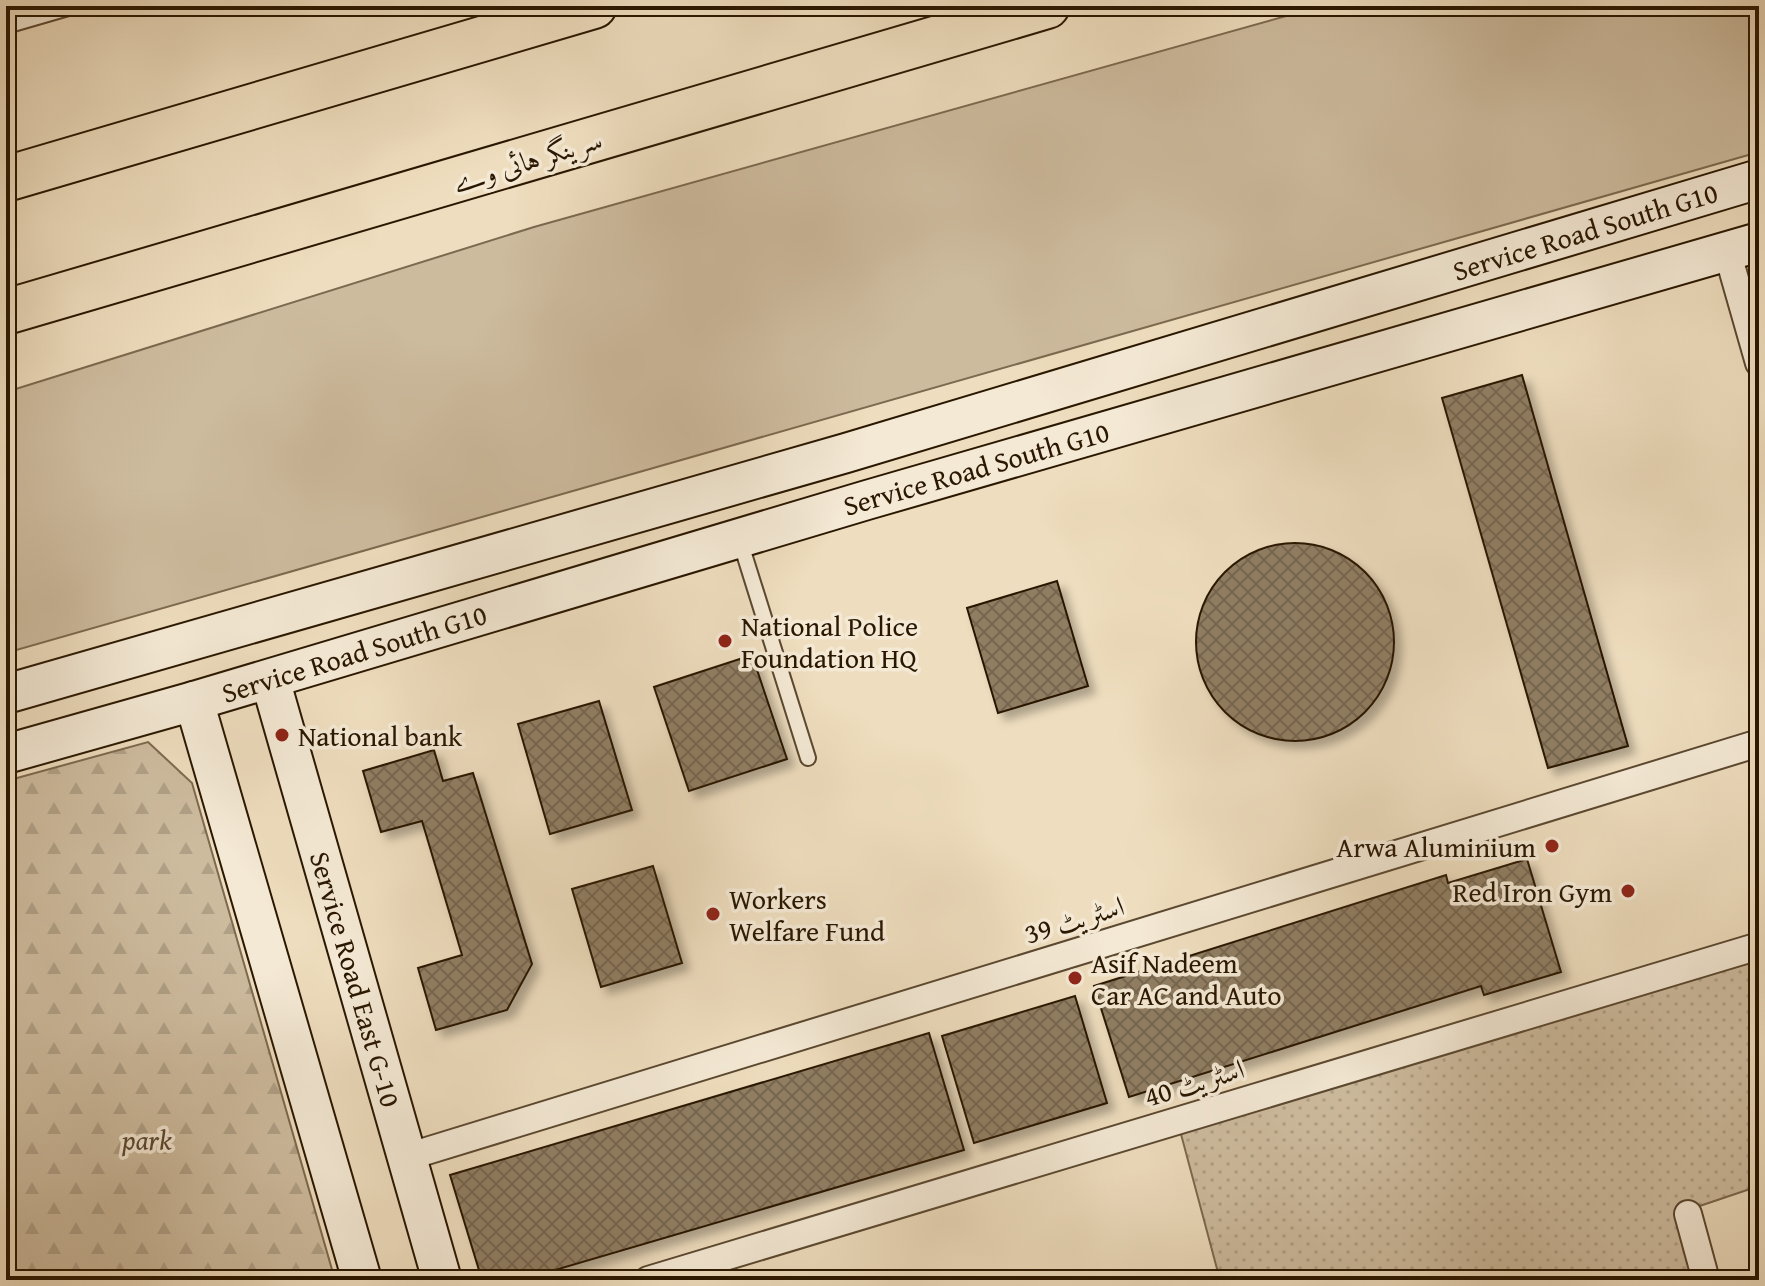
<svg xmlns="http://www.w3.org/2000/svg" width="1765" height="1286" font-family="'Gentium Book Plus',Amiri,serif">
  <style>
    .grass { fill: #cdbb9e; stroke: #7c694f; stroke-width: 2 }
    .forest { fill: url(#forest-firs); stroke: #7c694f; stroke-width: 2 }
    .park { fill: url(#park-dots); stroke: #7c694f; stroke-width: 2 }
    .building { fill: url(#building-cross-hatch); stroke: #2a1700; stroke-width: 2; filter: url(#shadow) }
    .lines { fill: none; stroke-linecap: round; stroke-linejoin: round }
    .lane-casing { stroke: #5b4830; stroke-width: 18 }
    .street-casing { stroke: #5b4830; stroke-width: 30 }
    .secondary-casing { stroke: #2a1700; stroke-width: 42 }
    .highway-casing { stroke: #2a1700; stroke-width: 48 }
    .lane { stroke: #f4e9d5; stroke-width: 14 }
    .street { stroke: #f4e9d5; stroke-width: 26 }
    .secondary { stroke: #f4e9d5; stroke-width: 38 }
    .highway { stroke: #eeddbe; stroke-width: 44 }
    .poi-dot { fill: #8f2418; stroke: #f4e9d5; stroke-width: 3 }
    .labels { text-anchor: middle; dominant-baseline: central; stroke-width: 7; stroke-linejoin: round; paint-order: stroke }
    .street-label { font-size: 28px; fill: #2a1700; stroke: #f4e9d5 }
    .poi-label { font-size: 28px; fill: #2a1700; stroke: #f4e9d5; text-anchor: start }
    .park-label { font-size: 28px; font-style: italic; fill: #5b482f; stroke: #f4e9d5 }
  </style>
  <defs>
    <pattern id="forest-firs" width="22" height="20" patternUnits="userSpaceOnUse" patternTransform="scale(2)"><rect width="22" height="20" fill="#cdbb9e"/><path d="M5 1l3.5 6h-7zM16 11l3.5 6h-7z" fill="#b0a086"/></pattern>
    <pattern id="park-dots" width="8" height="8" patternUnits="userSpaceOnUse" patternTransform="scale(2)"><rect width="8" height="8" fill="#cdbb9e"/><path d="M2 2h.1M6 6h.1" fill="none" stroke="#b0a086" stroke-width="1.8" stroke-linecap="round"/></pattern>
    <pattern id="building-cross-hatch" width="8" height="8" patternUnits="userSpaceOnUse" patternTransform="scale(2)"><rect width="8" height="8" fill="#907e63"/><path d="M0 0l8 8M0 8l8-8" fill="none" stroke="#76664f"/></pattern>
    <filter id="shadow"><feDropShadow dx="7" dy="7" stdDeviation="4" flood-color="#0004"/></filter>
  </defs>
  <rect width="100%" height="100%" fill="#eeddbe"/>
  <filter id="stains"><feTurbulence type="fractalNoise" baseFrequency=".0025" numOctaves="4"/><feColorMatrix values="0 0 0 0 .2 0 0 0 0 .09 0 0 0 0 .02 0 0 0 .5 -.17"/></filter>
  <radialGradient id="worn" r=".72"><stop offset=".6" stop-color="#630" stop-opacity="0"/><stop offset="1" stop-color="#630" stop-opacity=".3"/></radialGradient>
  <path class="grass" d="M1322,6H1759V152L6,653V392L534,227Z"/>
  <path class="forest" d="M148,742L192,783L335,1280H6V781Z"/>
  <path class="park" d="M1759,959V1186L1676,1214L1695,1280H1220L1178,1123Z"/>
  <g class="building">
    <path d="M1522,375L1628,746L1548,768L1442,398Z"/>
    <circle cx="1295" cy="642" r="99"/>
    <path d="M1057,581L1088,686L998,713L967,608Z"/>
    <path d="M752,655L787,759L689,791L654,687Z"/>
    <path d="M599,701L632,810L550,834L518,724Z"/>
    <path d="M434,750L443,781L473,773L532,964L507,1010L436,1030L418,968L462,955L422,821L381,832L363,771Z"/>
    <path d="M1527,859L1561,972L1484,995L1481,986L1129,1097L1094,986L1446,875L1448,883Z"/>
    <path d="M653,866L682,963L601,987L572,889Z"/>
    <path d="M1075,996L1107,1103L974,1143L942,1036Z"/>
    <path d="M929,1033L964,1150L521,1280H482L450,1175Z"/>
    <path d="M52,1271L54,1280H6V1279Z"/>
  </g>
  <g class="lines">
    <g class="lane-casing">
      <g id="lane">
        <path d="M6,26L75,6"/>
        <path d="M740,541L808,758"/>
      </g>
    </g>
    <g class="street-casing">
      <g id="street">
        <path d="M1727,251L1759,363"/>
        <path d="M407,1157L1759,743"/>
        <path d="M1688,1214L1706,1280"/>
        <path d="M648,1280L1759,946"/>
      </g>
    </g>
    <g class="secondary-casing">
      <g id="secondary">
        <path d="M270,679L442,1280"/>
        <path d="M6,694L846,453L1759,179"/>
        <path d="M194,701L362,1280"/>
        <path d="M6,754L194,701L867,500L1759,242"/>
      </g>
    </g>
    <g class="highway-casing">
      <g id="highway">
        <path d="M6,179L594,6"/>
        <path d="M6,312L1047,6"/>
      </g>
    </g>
    <use href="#lane" class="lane"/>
    <use href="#street" class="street"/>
    <use href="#secondary" class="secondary"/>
    <use href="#highway" class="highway"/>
  </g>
  <g class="poi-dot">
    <circle cx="725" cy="641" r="8"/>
    <circle cx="282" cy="735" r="8"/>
    <circle cx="1552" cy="846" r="8"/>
    <circle cx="1628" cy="891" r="8"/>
    <circle cx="713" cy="914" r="8"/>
    <circle cx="1075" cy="978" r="8"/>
  </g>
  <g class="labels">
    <g class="street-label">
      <text transform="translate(527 160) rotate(-17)">سرینگر ہائی وے</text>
      <text transform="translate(1585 231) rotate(-17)">Service Road South G10</text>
      <text transform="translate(976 468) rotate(-16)">Service Road South G10</text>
      <text transform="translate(354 653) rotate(-17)">Service Road South G10</text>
      <text transform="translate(1074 919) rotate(-17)">اسٹریٹ 39</text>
      <text transform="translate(356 979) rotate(74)">Service Road East G-10</text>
      <text transform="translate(1194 1082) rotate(-17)">اسٹریٹ 40</text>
    </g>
    <g class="poi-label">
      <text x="741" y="625">National Police<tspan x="741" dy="32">Foundation HQ</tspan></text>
      <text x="298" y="735">National bank</text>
      <text x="1536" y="846" text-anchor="end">Arwa Aluminium</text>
      <text x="1612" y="891" text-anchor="end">Red Iron Gym</text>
      <text x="729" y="898">Workers<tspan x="729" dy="32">Welfare Fund</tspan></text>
      <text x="1091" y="962">Asif Nadeem<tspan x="1091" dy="32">Car AC and Auto</tspan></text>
    </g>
    <g class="park-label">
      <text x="147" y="1139">park</text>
    </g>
  </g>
  <rect width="1765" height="1286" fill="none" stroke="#eeddbe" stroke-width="32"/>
  <rect x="8" y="8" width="1749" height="1270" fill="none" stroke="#2a1700" stroke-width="4"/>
  <rect x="16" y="16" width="1733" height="1254" fill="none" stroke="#2a1700" stroke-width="2"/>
  <rect width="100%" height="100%" filter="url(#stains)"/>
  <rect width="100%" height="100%" fill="url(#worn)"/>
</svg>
